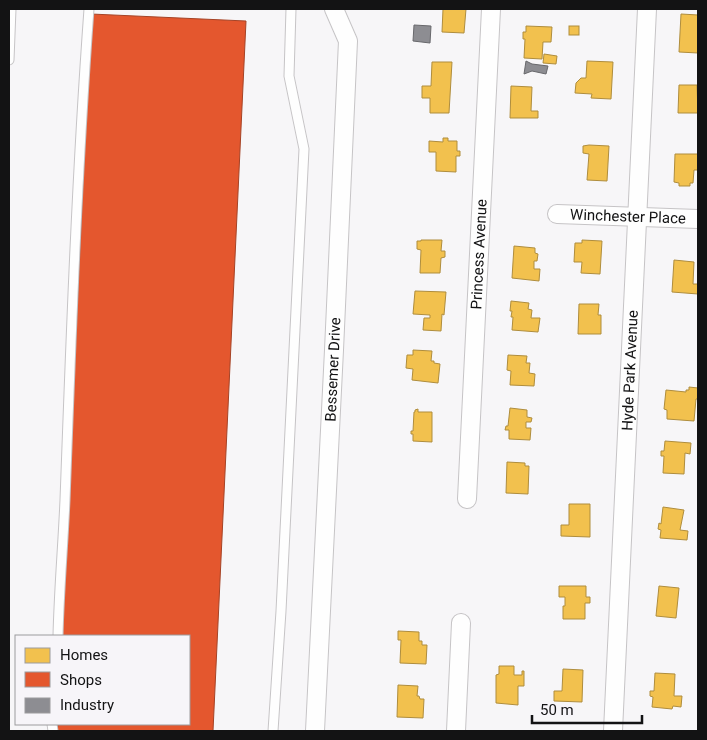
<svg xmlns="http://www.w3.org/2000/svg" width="707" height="740" font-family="Roboto,sans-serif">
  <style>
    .homes { fill: #f2c14e; stroke: #af8d3d }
    .shops { fill: #e4572e; stroke: #a54326 }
    .industry { fill: #8d8d92; stroke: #68686c }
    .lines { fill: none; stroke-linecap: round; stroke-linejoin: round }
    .service-casing { stroke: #c6c4c6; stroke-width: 11 }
    .minor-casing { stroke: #c6c4c6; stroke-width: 20 }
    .service { stroke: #fefefe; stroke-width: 9 }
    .minor { stroke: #fefefe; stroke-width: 18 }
    .labels { text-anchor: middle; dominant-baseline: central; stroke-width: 5; stroke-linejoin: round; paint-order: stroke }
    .street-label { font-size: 15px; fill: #131314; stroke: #f7f5f9 }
  </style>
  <rect width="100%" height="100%" fill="#f7f6f8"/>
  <g class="homes">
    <path d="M443,9H466L464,33L442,32Z"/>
    <path d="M681,14L698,15V53L679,52Z"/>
    <path d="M526,26L552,27L551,42H543L542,59L524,58L525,39H523V32H526Z"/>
    <rect x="569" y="26" width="10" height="9"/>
    <path d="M544,54L557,56L556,64L543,63Z"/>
    <path d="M587,61L613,62L611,99L591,98L592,94L575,93L576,83L581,78H586Z"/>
    <path d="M432,62H452L449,113H430V98H422V86H431Z"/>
    <path d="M679,85H697L698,113H678Z"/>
    <path d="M511,86L532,87L531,111H538V118H510Z"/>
    <path d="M443,138H448V141H457V151H460V156H456V172L436,171V152H429V141L443,142Z"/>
    <path d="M589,145L609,146L607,181L587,180L589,154L583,153V146Z"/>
    <path d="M675,154H698V170H694L693,183H690V186H679V183L674,182Z"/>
    <path d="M421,240H442L441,251H445V257L441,258L440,273H420L421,250L417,249V241H421Z"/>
    <path d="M582,240L602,241L600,274L581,273L582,262H574L575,243H582Z"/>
    <path d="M514,246L535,248V253L538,254L537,261H534V269H540L539,281L512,278Z"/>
    <path d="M674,260L694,262L693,284H698V294L672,292Z"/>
    <path d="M415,291L446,292L444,315L442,314L441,331L423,330L424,318H430V315L413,314Z"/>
    <path d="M511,301L529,303L528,309L532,310L531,318H540L538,332L512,330L513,317H511L512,311H510Z"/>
    <path d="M579,304H599L598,315H601V334H578Z"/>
    <path d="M413,350L432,351L431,361H434V363L440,364L438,383L412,380L413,369L406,368L407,355H413Z"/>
    <path d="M508,355L527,356L526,363H530L529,373L535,374L534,386L510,385L511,371L507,370Z"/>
    <path d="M689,387L698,388V399H696L694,421L667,419V410L664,409L666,390L686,392V390H689Z"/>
    <path d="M510,408L527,410V417L532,418L531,422H526V428H531L530,440L509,439V430H505L506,426H508Z"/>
    <path d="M418,409V412H432V442L413,441V434H411V431H413L414,412H415V410Z"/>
    <path d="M665,441L691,443L690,454L685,453L684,474L663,473L664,456H661V451H664Z"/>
    <path d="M507,462L525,463V466H529L528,494L506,493Z"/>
    <path d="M569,504H590V537L561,536V525H569Z"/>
    <path d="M663,507L684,510L680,530L688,531L687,540L660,538L661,530L658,529L659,523L661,524Z"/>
    <path d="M559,586H586V597H590V603H585V619H563V606H565V597H559Z"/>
    <path d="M659,586L679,588L676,618L656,616Z"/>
    <path d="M398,631L419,632V641H422V645H427L426,664L400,663L401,640H398Z"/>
    <path d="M499,666H514V675H522V671H524V686H518V705L496,703V675L499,674Z"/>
    <path d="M563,669L583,670L582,702L554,701V691H562Z"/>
    <path d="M655,673L675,674L674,696H682L681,707L673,706L672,709L652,707L653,697L650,696V691H654Z"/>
    <path d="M398,685L418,686L417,696H419L420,699H424L423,718L397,717Z"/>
  </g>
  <path class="shops" d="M91,14L246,21L213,731H57L58,724H189V636H62Z"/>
  <g class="industry">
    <path d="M414,25L431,26L430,43L413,41Z"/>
    <path d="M526,61L532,64L548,66L546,74L532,71L524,74Z"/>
  </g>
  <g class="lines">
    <g class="service-casing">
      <g id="service">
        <path d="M9,60L11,9"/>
        <path d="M58,636C59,591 63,546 65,500C71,336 77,172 89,9"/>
        <path d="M52,724L53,731"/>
        <path d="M273,731L281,611L304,149L289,76L291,9"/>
      </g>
    </g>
    <g class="minor-casing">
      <g id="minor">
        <path id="s1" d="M557,214L698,219"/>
        <path id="s2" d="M467,499L491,9"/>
        <path id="s3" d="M315,731L334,350L348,41L334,9"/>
        <path d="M456,731L461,623"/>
        <path id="s4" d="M613,731L647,9"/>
      </g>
    </g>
    <use href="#service" class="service"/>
    <use href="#minor" class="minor"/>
  </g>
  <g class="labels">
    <g class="street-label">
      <text stroke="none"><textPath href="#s1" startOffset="71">Winchester Place</textPath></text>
      <text stroke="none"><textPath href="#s2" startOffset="245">Princess Avenue</textPath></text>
      <text stroke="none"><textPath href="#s3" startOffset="362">Bessemer Drive</textPath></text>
      <text stroke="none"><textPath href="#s4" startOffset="361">Hyde Park Avenue</textPath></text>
    </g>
  </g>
  <rect width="707" height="740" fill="none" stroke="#131314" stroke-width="20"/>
  <rect x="15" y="635" width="175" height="90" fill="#f7f5f9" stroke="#9c9b9d"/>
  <rect x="25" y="648" width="25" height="15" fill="#f2c14e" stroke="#9c9b9d"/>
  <text x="60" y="660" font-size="15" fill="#131314">Homes</text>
  <rect x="25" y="672" width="25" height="15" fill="#e4572e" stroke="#9c9b9d"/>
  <text x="60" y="685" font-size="15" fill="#131314">Shops</text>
  <rect x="25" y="698" width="25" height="15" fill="#8d8d92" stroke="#9c9b9d"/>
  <text x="60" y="710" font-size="15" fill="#131314">Industry</text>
  <path d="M532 715v8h110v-8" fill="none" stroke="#131314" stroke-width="2.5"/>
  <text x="540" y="715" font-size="15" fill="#131314" stroke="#f7f5f9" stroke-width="4" paint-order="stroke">50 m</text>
</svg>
